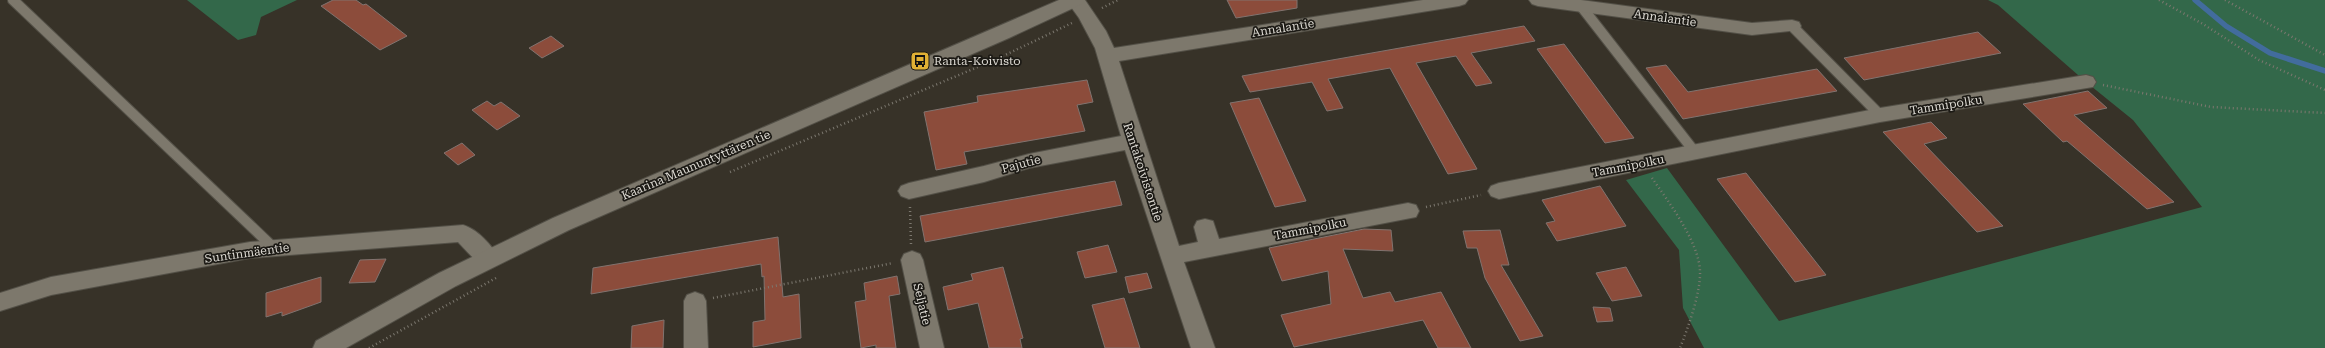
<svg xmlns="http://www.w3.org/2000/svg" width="2325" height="348" font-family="'Roboto Serif',serif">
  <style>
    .green { fill: #33684a }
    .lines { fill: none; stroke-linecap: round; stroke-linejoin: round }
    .stream { stroke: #426c9d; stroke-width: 5.5 }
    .building { fill: #8c4c3b; stroke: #81736f }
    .lane-casing { stroke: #535047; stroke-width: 12 }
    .street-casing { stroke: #535047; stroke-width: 2 }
    .secondary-casing { stroke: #535047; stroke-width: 2 }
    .path { stroke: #7c786f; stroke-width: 2.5; stroke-dasharray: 1 3; stroke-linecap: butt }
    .lane { stroke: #7d786c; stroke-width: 10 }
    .street { fill: #7d786c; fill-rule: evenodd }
    .secondary { fill: #7d786c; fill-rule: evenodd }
    .labels { text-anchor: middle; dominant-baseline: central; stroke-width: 3.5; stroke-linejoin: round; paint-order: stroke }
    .street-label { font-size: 12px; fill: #dddad3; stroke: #1c1a15 }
    .poi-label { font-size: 12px; fill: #dddad3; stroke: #1c1a15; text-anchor: start }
  </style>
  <rect width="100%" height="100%" fill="#373228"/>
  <g class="green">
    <path d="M187,0H297L261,17L256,35L238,40Z"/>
    <path d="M1988,0H2325V348H1704L1683,308L1679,250L1626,180L1667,168L1779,321L2202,207L2133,120L2086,82L1998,5Z"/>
  </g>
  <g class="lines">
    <path class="stream" d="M2195,0L2226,26L2270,53L2325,71"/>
  </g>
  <g class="building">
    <path d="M333,0H356L363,5L366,4L407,36L380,50L321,6Z"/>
    <path d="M1227,0H1297V8L1236,18Z"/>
    <path d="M1524,26L1535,41L1471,53L1492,83L1476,86L1456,56L1416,63L1477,169L1448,174L1390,68L1328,79L1343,108L1327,111L1312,82L1250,92L1242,76Z"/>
    <path d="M1978,32L2001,53L1864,80L1844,58Z"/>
    <path d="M551,36L564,46L542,58L529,48Z"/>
    <path d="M1564,44L1634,138L1605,143L1537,49Z"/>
    <path d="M1666,65L1688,92L1817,69L1837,91L1683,119L1646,68Z"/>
    <path d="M1087,80L1093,102L1077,105L1085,131L964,152L967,164L936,170L924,112L978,102L977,96Z"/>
    <path d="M2088,91L2107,108L2074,115L2174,202L2147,209L2067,141L2063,142L2023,104Z"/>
    <path d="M1259,98L1306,201L1275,207L1230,103Z"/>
    <path d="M487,101L494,106L501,102L520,116L497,130L472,110Z"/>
    <path d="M1931,122L1947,138L1924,144L2003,226L1977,232L1883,132Z"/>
    <path d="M462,143L475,155L458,165L444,153Z"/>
    <path d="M1746,173L1826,275L1795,282L1717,179Z"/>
    <path d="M1115,181L1122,205L925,242L920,216Z"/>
    <path d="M1600,186L1626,226L1557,241L1546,223L1555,221L1542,200Z"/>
    <path d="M1364,229L1391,230L1393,251L1343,249L1363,298L1390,292L1395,302L1441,292L1471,348H1438L1423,320L1294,347L1281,315L1331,304L1328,271L1282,281L1269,248Z"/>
    <path d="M1500,230L1509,265H1501L1543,336L1520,341L1485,278L1477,248H1467L1463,231Z"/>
    <path d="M778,237L783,297L799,294L801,338L753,347V322L765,320L764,276L762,277L761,264L591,294L593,268Z"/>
    <path d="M1108,245L1117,272L1085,278L1077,252Z"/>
    <path d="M386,259L375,282L349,283L360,260Z"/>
    <path d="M1003,267L1023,338L1020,339L1022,348H989L978,303L948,310L943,287L973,280L971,274Z"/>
    <path d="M1626,267L1642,296L1612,301L1596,273Z"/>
    <path d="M1147,273L1152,288L1129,293L1125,277Z"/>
    <path d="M897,276L900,294L889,296L896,348H876V345L861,348L855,302L866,300L864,283Z"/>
    <path d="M321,277V302L282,316V312L266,317V293Z"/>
    <path d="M1124,298L1140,348H1105L1092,305Z"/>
    <path d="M1593,307L1610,308L1613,321L1597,322Z"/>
    <path d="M664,320L663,348H631L632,326Z"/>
  </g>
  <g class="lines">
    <g class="lane-casing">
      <g id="lane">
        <path d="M13,0L274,248"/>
        <path d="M1581,6L1694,151"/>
        <path d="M1792,26L1880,115"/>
      </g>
    </g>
    <g class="street-casing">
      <g id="street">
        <path d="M1066,0H1085L1106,31L1114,48L1423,0H1468L1465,4L1459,6L1119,61L1179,246L1198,242L1194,227L1197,221L1205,219L1213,221L1219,239L1408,203L1416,205L1419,211L1416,217L1184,262L1215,348H1191L1125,150L1029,168L984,182L909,199L901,196L898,191L901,186L909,183L984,166L1029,154L1121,136L1095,48L1079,18Z"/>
        <path d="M1529,0H1581L1752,23L1792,20L1799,22L1801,26L1799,30L1752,35L1538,6L1532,4Z"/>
        <path d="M2086,75L2093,77L2096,82L2093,87L1880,122L1499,199L1491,196L1488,191L1491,186L1499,183L1880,108Z"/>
        <path d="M463,225C477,229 492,245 499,258L496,264C479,269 469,253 458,242L250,258L51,295L0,311V293L51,277L250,242Z"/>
        <path d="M912,251L920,254L923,260L944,348H920L901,260L904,254Z"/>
        <path d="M695,292L703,295L706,301L708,348H684V301L687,295Z"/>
      </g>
    </g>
    <g class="secondary-casing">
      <path id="secondary" d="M1059,0H1085L1082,4L1009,38L569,230L456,286L346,348H313L316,341L439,273L553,218Z"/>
    </g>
    <g class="path">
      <path d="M2159,0L2203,24L2259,60L2325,90"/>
      <path d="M2225,0L2325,55"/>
      <path d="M1102,8L1118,0"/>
      <path d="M2103,85L2211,107L2325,113"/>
      <path d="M730,172L999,58L1072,23"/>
      <path d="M1652,178C1668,201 1699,242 1700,271C1701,292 1688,328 1680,348"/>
      <path d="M910,207L911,244"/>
      <path d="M1426,207L1481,195"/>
      <path d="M713,298L893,263"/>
      <path d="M369,348L496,278"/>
    </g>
    <use href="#lane" class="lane"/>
    <use href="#street" class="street"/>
    <use href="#secondary" class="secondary"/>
  </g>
  <defs>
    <g id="bus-square" transform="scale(1)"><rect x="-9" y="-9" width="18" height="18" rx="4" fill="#e0b034" stroke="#1c1a15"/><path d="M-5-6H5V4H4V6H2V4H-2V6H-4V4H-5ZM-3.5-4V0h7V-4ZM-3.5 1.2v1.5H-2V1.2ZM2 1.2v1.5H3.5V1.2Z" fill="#111"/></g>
  </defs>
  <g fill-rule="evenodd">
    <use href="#bus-square" x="920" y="61"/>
  </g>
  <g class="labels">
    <g class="street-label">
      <text transform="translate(1665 18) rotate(8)">Annalantie</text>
      <text transform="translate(1283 28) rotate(-9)">Annalantie</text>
      <text transform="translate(1946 105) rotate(-9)">Tammipolku</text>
      <text transform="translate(1021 164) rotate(-15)">Pajutie</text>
      <text transform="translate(696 165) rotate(-23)">Kaarina Maununtyttären tie</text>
      <text transform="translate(1628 166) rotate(-11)">Tammipolku</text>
      <text transform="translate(1143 172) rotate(72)">Rantakoivistontie</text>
      <text transform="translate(1310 229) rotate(-11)">Tammipolku</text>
      <text transform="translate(247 253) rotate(-8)">Suntinmäentie</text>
      <text transform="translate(922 304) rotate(77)">Seljatie</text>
    </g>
    <g class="poi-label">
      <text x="934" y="61">Ranta-Koivisto</text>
    </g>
  </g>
</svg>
